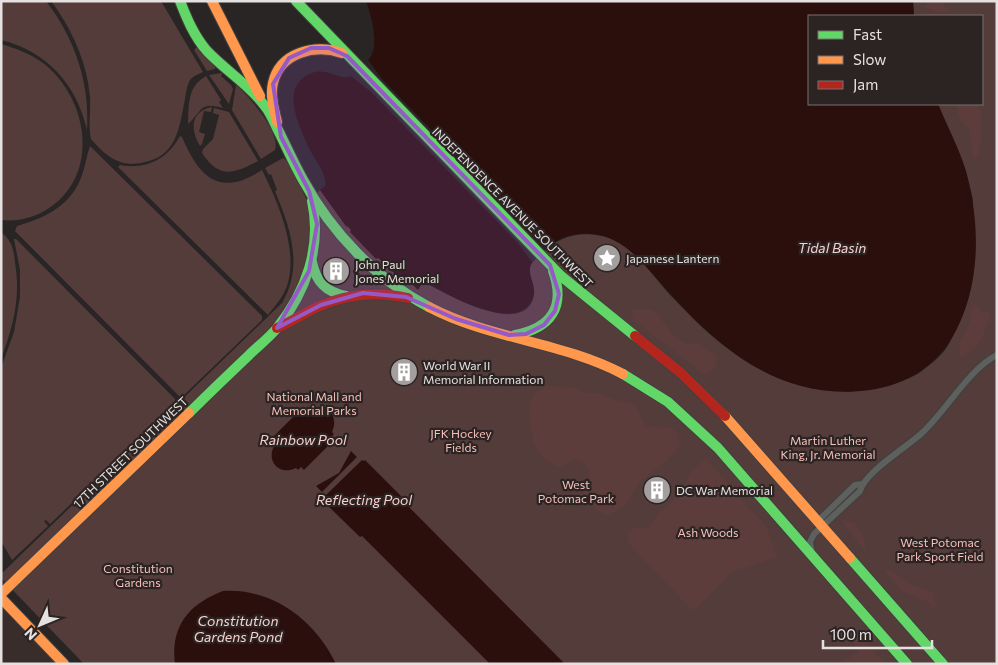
<svg xmlns="http://www.w3.org/2000/svg" width="998" height="665" font-family="Commissioner,sans-serif">
  <style>
    .built { fill: #392d2c }
    .green { fill: #543c3b }
    .forest { fill: #5c3d3b }
    .water { fill: #2b0f0d }
    .pier { fill: #292525 }
    .lines { fill: none; stroke-linecap: round; stroke-linejoin: round }
    .street-casing { stroke: #434040; stroke-width: 9 }
    .fast-casing { stroke: #434040; stroke-width: 12 }
    .slow-casing { stroke: #434040; stroke-width: 12 }
    .jam-casing { stroke: #434040; stroke-width: 12 }
    .street { stroke: #5d605c; stroke-width: 6 }
    .fast { stroke: #63d668; stroke-width: 10 }
    .slow { stroke: #ff974d; stroke-width: 10 }
    .jam { stroke: #b3261e; stroke-width: 10 }
    .marked { fill: #9659c8; fill-opacity: 0.2; stroke: #9659c8; stroke-width: 4; stroke-linejoin: round }
    .labels { text-anchor: middle; dominant-baseline: central; stroke-width: 4.5; stroke-linejoin: round; paint-order: stroke }
    .street-label { font-size: 12px; fill: #e6e1e1; stroke: #2b2423 }
    .poi-label { font-size: 12px; fill: #e6e1e1; stroke: #2b2423; text-anchor: start }
    .park-label { font-size: 12px; fill: #f7c0ba; stroke: #2b2423 }
    .water-label { font-size: 14px; font-style: italic; fill: #fbd0cc; stroke: #2b2423 }
  </style>
  <rect width="100%" height="100%" fill="#292525"/>
  <path class="built" d="M1,598L64,664H1Z"/>
  <g class="green">
    <path d="M1,1H46C75,39 90,83 87,130C77,85 47,51 1,40Z"/>
    <path d="M51,1H161L203,72C199,74 193,76 190,80C187,85 186,93 185,99C179,129 177,157 141,163C118,167 105,155 91,139C88,126 91,110 90,97C87,62 72,29 51,1Z"/>
    <path d="M913,1H997V664H84L1,578V574L282,303C304,266 290,227 275,191L277,190L271,174L269,175L265,168L283,158L287,161L309,204V202L320,190L346,226H348L382,261V263L410,285L413,284L417,287L424,283L428,284C449,295 521,336 533,299C537,286 529,278 530,268C531,262 537,258 541,254C558,237 578,231 602,236C632,243 651,274 670,295C688,313 705,332 726,347C773,384 828,401 886,386C901,382 916,377 927,367C939,358 951,347 953,331C957,302 962,272 967,242C968,229 973,214 973,202C973,196 970,189 969,184C962,156 949,131 938,104H982V16H914Z"/>
    <path d="M1,44C19,49 36,56 49,68C88,104 98,172 52,206C37,217 19,222 1,220Z"/>
    <path d="M197,47L215,67V69L207,71L194,50Z"/>
    <path d="M222,73L221,76L231,85L233,89L229,104L209,75Z"/>
    <path d="M206,76L221,100L219,102L223,108C198,102 203,111 188,124C189,104 187,87 206,76Z"/>
    <path d="M236,85C249,96 281,133 275,150L261,159L232,110Z"/>
    <path d="M212,107L211,112L204,111L199,132L205,134L202,144L200,146C191,130 189,112 212,107Z"/>
    <path d="M214,108L229,112L258,161C234,174 219,179 202,153L203,149L213,139L219,115L213,113Z"/>
    <path d="M180,136L182,137C200,179 220,197 262,170C278,202 299,250 287,286C283,297 275,306 268,315L118,167L120,165C146,170 168,159 180,136Z"/>
    <path d="M90,146L262,316V320L183,396H179L15,231L17,226C47,217 73,205 83,172C86,163 87,154 90,146Z"/>
    <path d="M1,232C12,240 14,251 15,263C21,297 13,327 1,359Z"/>
    <path d="M14,239H16L175,399V404L50,524L46,520L44,521L48,526L12,560L1,541V368L14,332L20,297V270Z"/>
  </g>
  <g class="forest">
    <path d="M929,1H943L948,12L940,13L924,7Z"/>
    <path d="M955,104H978C984,120 982,140 978,157L975,158L972,154L969,128L961,121Z"/>
    <path d="M975,304L984,313L989,311L991,319C985,323 985,331 982,338C977,348 970,352 960,357L959,344L969,325L972,307Z"/>
    <path d="M633,309H651L659,316L673,336L679,340L685,343L697,344L717,355C717,366 715,371 704,375L684,358L634,321L632,316Z"/>
    <path d="M546,386L575,388L584,393H602L609,398L634,404L646,426L671,428L677,433L680,445L668,460L640,481L625,506L608,516C595,511 587,500 581,488C582,484 586,483 588,478C593,468 581,459 572,459L561,468C531,458 530,430 529,403L536,393Z"/>
    <path d="M707,460L767,528L777,557L733,571L693,611L629,544L627,534L634,528H648L661,511L673,501L692,472L701,462Z"/>
    <path d="M844,520L855,523L863,536L866,549H863L844,524Z"/>
    <path d="M887,569L891,570L905,582L933,592L936,604L935,607H932L927,601L902,591L885,571Z"/>
    <path d="M855,629L886,664H839L859,651L848,637L851,630Z"/>
  </g>
  <g class="water">
    <path d="M366,1H913L914,16H809V104H938C947,126 959,148 966,171C981,226 981,288 952,338C934,368 904,385 870,390C782,402 720,350 665,288C648,269 629,243 603,236C579,230 558,236 541,253C537,257 531,262 530,267C528,278 537,287 533,298C519,335 450,296 428,284L421,285L418,290L413,285H411L381,263L382,261L378,258L376,259L350,232L351,230L348,227L346,226L320,190L325,186C328,175 314,159 309,148C302,133 291,110 294,93C297,79 311,69 325,72C333,73 340,78 348,77C353,76 356,72 360,68C364,64 370,60 372,54C378,41 371,14 366,1Z"/>
    <path d="M303,407L306,410L308,408L310,410C326,402 340,416 332,432L334,434L332,436L335,439L304,470L301,467L298,470L296,468C280,476 266,462 274,446L272,444L275,441L272,438Z"/>
    <path d="M351,451L357,457L322,492L316,486L339,473Z"/>
    <path d="M362,460L364,461L365,460L401,496L400,498L565,664H490L362,536L360,537L324,502L326,499L324,497Z"/>
    <path d="M223,591C273,588 315,620 336,664H175C170,626 189,604 223,591Z"/>
  </g>
  <path class="pier" d="M368,60L383,80L529,231L549,246L532,262L517,242L371,92L351,76Z"/>
  <g class="lines">
    <g class="street-casing">
      <g id="street">
        <path d="M818,521L855,485L862,484"/>
        <path d="M812,553L810,542L814,534L860,491C865,472 907,447 922,433C946,411 969,369 997,355"/>
      </g>
    </g>
    <g class="fast-casing">
      <g id="fast">
        <path d="M180,1C187,19 194,36 207,51C226,71 251,86 267,109C272,116 275,125 279,132C287,148 294,164 303,180C332,233 376,279 429,307"/>
        <path d="M296,1L561,276L635,336"/>
        <path d="M312,262C316,282 326,292 346,296"/>
        <path d="M515,335C551,328 566,307 553,271"/>
        <path d="M623,374L668,402L718,448L907,664"/>
        <path d="M189,413C209,393 229,374 249,355C258,346 269,338 277,328C306,292 322,247 312,201"/>
        <path d="M850,558L943,664"/>
      </g>
    </g>
    <g class="slow-casing">
      <g id="slow">
        <path d="M212,1L260,96"/>
        <path d="M277,122C274,110 270,96 273,83C280,52 315,44 342,53"/>
        <path d="M429,307C490,339 562,342 623,374"/>
        <path d="M725,416L850,558"/>
        <path d="M1,594L189,413"/>
        <path d="M1,598L64,664"/>
      </g>
    </g>
    <g class="jam-casing">
      <g id="jam">
        <path d="M277,328C289,323 300,316 311,310C343,294 374,290 408,298"/>
        <path d="M635,336L681,373L725,416"/>
      </g>
    </g>
    <use href="#street" class="street"/>
    <use href="#fast" class="fast"/>
    <use href="#slow" class="slow"/>
    <use href="#jam" class="jam"/>
  </g>
  <path class="marked" d="M311,48H329L347,56L550,265L559,294L555,311L544,325L526,334L509,335L456,319L406,297L363,293L321,305L277,328L309,271L317,224L309,191L281,137L273,84L289,58Z"/>
  <defs>
    <g id="sight-disc" transform="scale(1.4375)"><circle r="9.5" fill="#a49f9f" stroke="#2b2423"/><path d="M0-6L1.8-2.2L6-1.7L2.9 1.2L3.7 5.4L0 3.3L-3.7 5.4L-2.9 1.2L-6-1.7L-1.8-2.2Z" fill="#fff"/></g>
    <g id="building-disc" transform="scale(1.4375)"><circle r="9.5" fill="#a49f9f" stroke="#2b2423"/><path d="M-4-6H4V6H1V3H-1V6H-4ZM-2.5-4.3h1.7v1.8h-1.7ZM.8-4.3h1.7v1.8H.8ZM-2.5-1h1.7V.8h-1.7ZM.8-1h1.7V.8H.8Z" fill="#fff"/></g>
  </defs>
  <g fill-rule="evenodd">
    <use href="#sight-disc" x="607" y="258"/>
    <use href="#building-disc" x="336" y="271"/>
    <use href="#building-disc" x="404" y="372"/>
    <use href="#building-disc" x="657" y="490"/>
  </g>
  <g class="labels">
    <g class="street-label">
      <text transform="translate(513 207) rotate(45)">INDEPENDENCE AVENUE SOUTHWEST</text>
      <text transform="translate(130 452) rotate(-44)">17TH STREET SOUTHWEST</text>
    </g>
    <g class="poi-label">
      <text x="626" y="258">Japanese Lantern</text>
      <text x="355" y="264">John Paul<tspan x="355" dy="14">Jones Memorial</tspan></text>
      <text x="423" y="365">World War II<tspan x="423" dy="14">Memorial Information</tspan></text>
      <text x="676" y="490">DC War Memorial</text>
    </g>
    <g class="park-label">
      <text x="314" y="396">National Mall and<tspan x="314" dy="14">Memorial Parks</tspan></text>
      <text x="461" y="433">JFK Hockey<tspan x="461" dy="14">Fields</tspan></text>
      <text x="828" y="440">Martin Luther<tspan x="828" dy="14">King, Jr. Memorial</tspan></text>
      <text x="576" y="484">West<tspan x="576" dy="14">Potomac Park</tspan></text>
      <text x="708" y="532">Ash Woods</text>
      <text x="940" y="542">West Potomac<tspan x="940" dy="14">Park Sport Field</tspan></text>
      <text x="138" y="568">Constitution<tspan x="138" dy="14">Gardens</tspan></text>
    </g>
    <g class="water-label">
      <text x="832" y="247">Tidal Basin</text>
      <text x="303" y="439">Rainbow Pool</text>
      <text x="364" y="499">Reflecting Pool</text>
      <text x="238" y="620">Constitution<tspan x="238" dy="16">Gardens Pond</tspan></text>
    </g>
  </g>
  <rect width="998" height="665" fill="none" stroke="#e6e1e1" stroke-width="5"/>
  <rect x="808" y="15" width="175" height="90" fill="#2b2423" stroke="#76706f"/>
  <rect x="818" y="31" width="25" height="8" fill="#63d668" stroke="#76706f"/>
  <text x="853" y="40" font-size="15" fill="#e6e1e1">Fast</text>
  <rect x="818" y="56" width="25" height="8" fill="#ff974d" stroke="#76706f"/>
  <text x="853" y="65" font-size="15" fill="#e6e1e1">Slow</text>
  <rect x="818" y="81" width="25" height="8" fill="#b3261e" stroke="#76706f"/>
  <text x="853" y="90" font-size="15" fill="#e6e1e1">Jam</text>
  <g transform="translate(40 625) rotate(226)" stroke="#2b2423" stroke-width="4" paint-order="stroke">
  <path d="M0-4L9 19L0 12L-9 19Z" fill="#e6e1e1"/>
  <text y="-8" font-size="14" font-weight="bold" text-anchor="middle" fill="#e6e1e1">N</text>
  </g>
  <path d="M823 640v8h109v-8" fill="none" stroke="#e6e1e1" stroke-width="2.5"/>
  <text x="830" y="640" font-size="15" fill="#e6e1e1" stroke="#2b2423" stroke-width="4" paint-order="stroke">100 m</text>
</svg>
